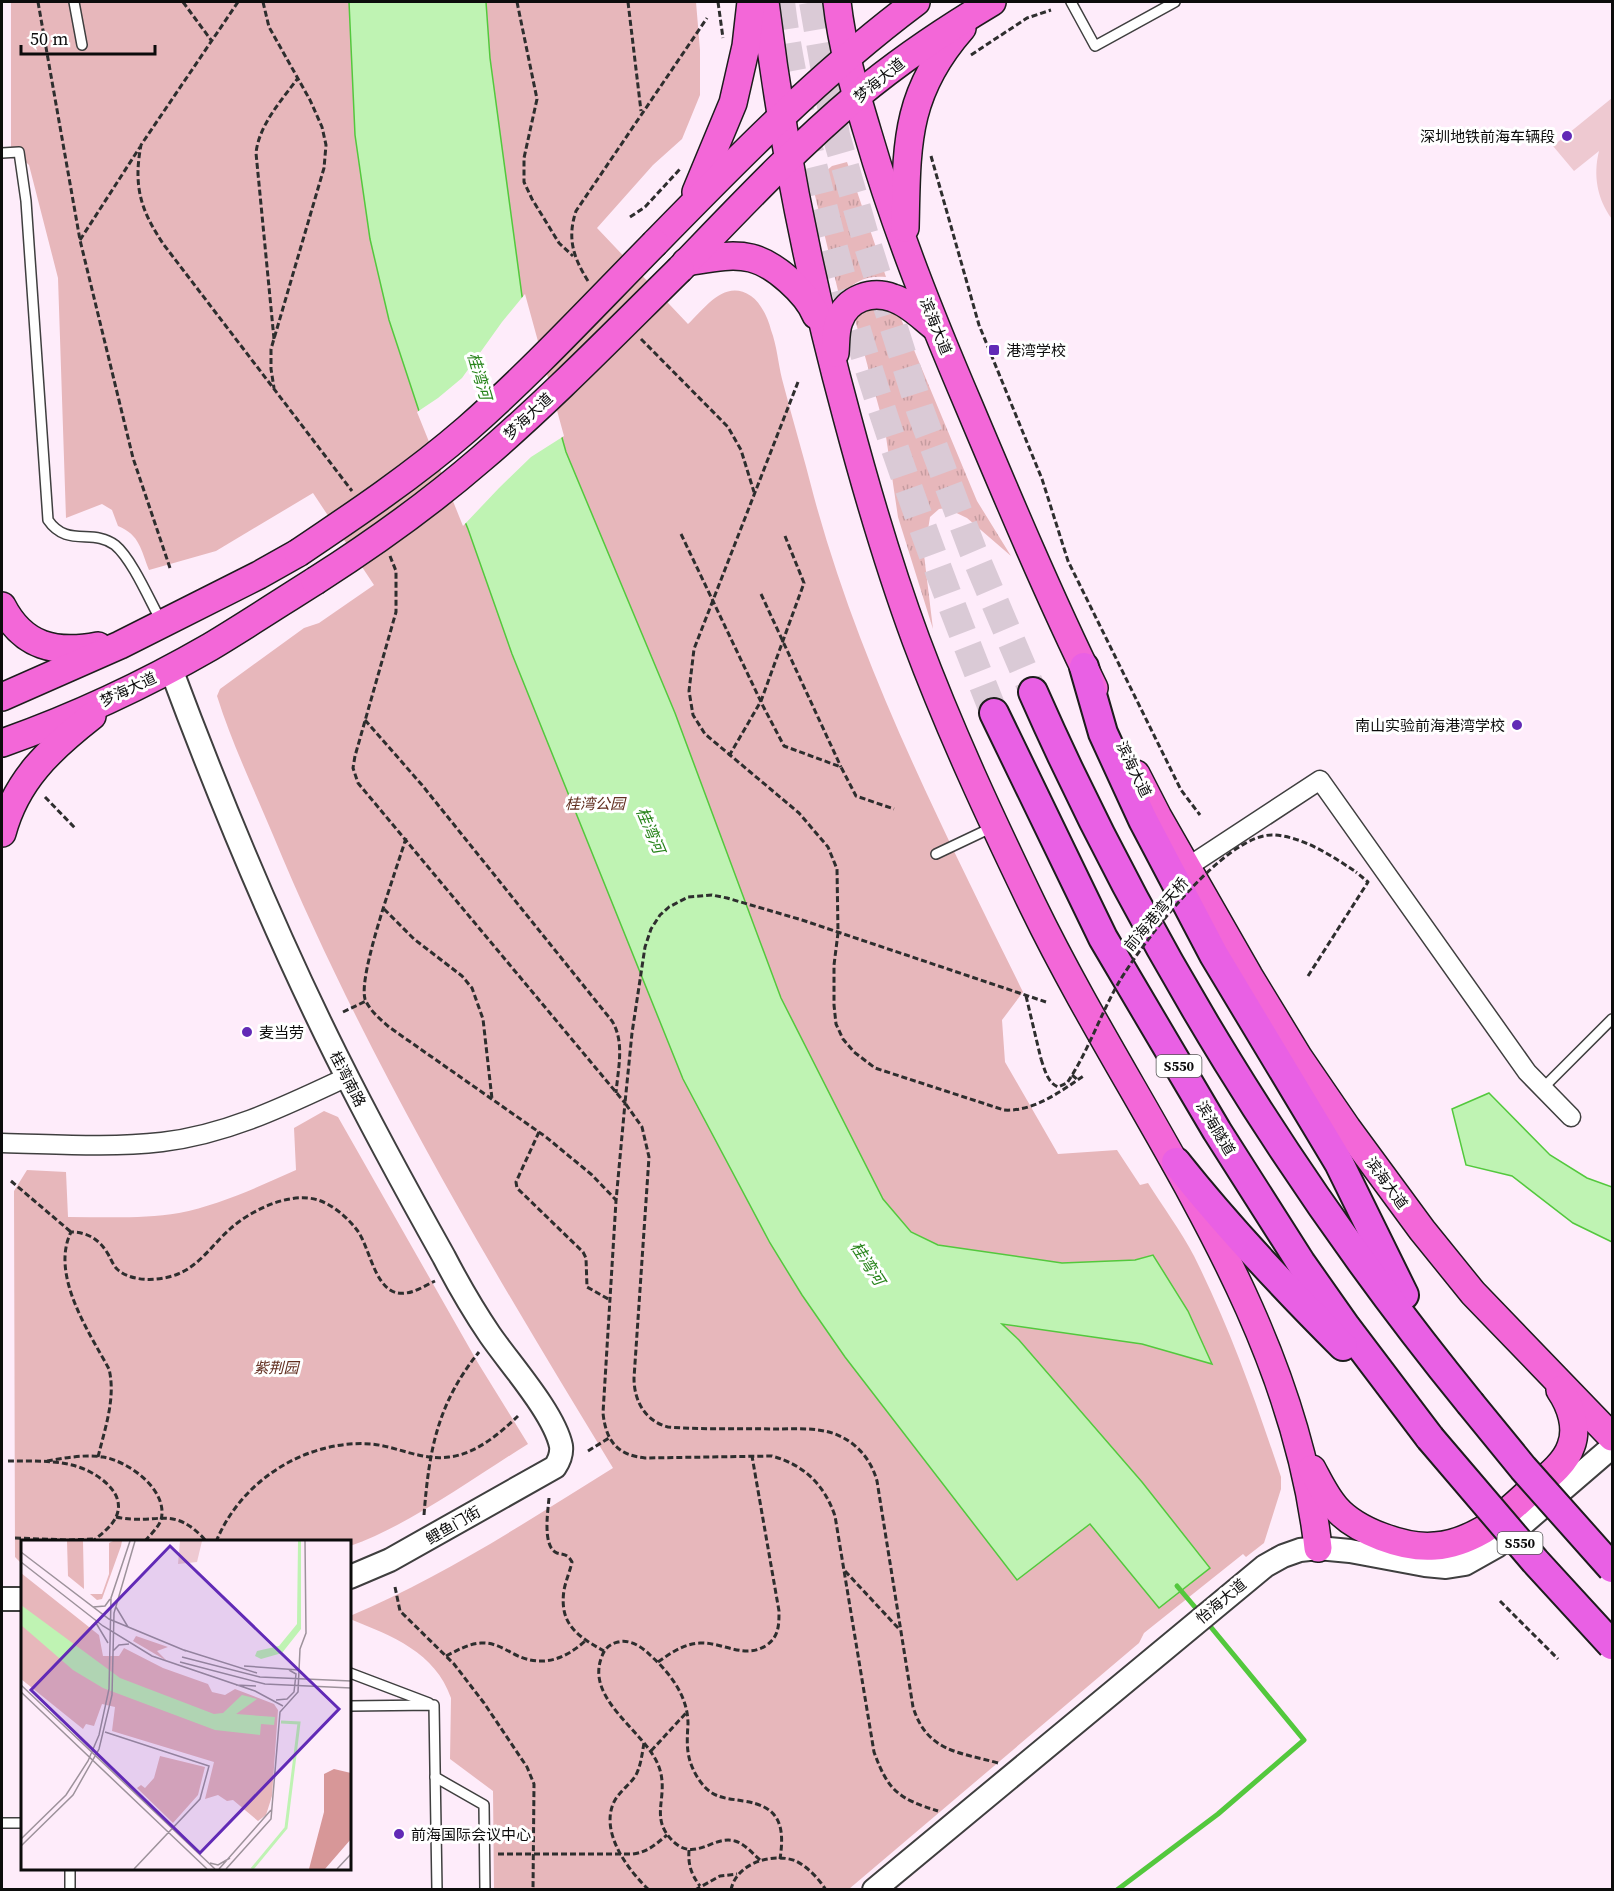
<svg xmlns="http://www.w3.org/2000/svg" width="1614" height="1891" font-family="'Source Serif 4','Noto Sans SC',serif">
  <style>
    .grass { fill: url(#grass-tufts) }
    .park { fill: #e7b7bb }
    .pitch { fill: #eec9d1 }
    .water { fill: #bff3b3; stroke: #53c83d; stroke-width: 1.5 }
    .pier { fill: #feecfa }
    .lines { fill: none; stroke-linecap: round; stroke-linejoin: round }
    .stream { stroke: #53c83d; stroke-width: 5 }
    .trunk-tunnel { stroke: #dacad6; stroke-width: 28; stroke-dasharray: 28 14; stroke-linecap: butt }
    .service-casing { stroke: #3f3f3f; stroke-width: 12 }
    .minor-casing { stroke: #3f3f3f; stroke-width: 21 }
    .tertiary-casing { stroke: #3f3f3f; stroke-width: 26 }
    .primary-casing { stroke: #1d1d1d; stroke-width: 30 }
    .trunk-casing { stroke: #1d1d1d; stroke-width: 32 }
    .path { stroke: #2e2e2e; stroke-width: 3; stroke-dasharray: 6 3; stroke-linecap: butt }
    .service { stroke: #fff; stroke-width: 9 }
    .minor { stroke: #fff; stroke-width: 18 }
    .tertiary { stroke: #fff; stroke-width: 22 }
    .primary { stroke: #f367d8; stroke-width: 27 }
    .trunk { stroke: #e960e4; stroke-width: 28 }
    .primary-bridge-casing { stroke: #1d1d1d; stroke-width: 30; stroke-linecap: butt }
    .trunk-bridge-casing { stroke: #1d1d1d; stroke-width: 32; stroke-linecap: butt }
    .path-bridge { stroke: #2e2e2e; stroke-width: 3; stroke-dasharray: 6 3; stroke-linecap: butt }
    .primary-bridge { stroke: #f367d8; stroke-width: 27 }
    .trunk-bridge { stroke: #e960e4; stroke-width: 28 }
    .poi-dot { fill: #612ab6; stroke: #fff; stroke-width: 2 }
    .labels { text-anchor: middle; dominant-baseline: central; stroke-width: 6; stroke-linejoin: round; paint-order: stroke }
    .shield { fill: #fff; stroke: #555; stroke-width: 1.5 }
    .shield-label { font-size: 14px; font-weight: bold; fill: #0c0c0c }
    .street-label { font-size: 15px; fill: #0c0c0c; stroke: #fff }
    .poi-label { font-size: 15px; fill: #0c0c0c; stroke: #fff; text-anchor: start }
    .park-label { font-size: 15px; font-style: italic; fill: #612e1f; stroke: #fff }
    .water-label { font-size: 16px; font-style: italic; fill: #27841a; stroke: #fff }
    .inset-river { fill: none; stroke: #bff3b3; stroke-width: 3 }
    .inset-road { fill: none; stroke: #9d929b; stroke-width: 1.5 }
    .view { fill: #612ab6; fill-opacity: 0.15; stroke: #612ab6; stroke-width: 3 }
    .inset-edge { fill: none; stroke: #0c0c0c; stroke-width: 3 }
  </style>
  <defs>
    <pattern id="grass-tufts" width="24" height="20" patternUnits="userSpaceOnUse" patternTransform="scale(1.5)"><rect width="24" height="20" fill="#e7b7bb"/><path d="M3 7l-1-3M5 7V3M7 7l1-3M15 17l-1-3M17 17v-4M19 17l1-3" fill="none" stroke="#c59ca0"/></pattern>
  </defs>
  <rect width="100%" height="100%" fill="#feecfa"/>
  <g class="grass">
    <path d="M847,162L886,277C866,275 851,282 840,299L812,183L832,166Z"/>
    <path d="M863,300L899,314L977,501L1011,556L967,518L946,508L939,509L930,517L924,555L933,629L898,517L885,430L856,323L855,317Z"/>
  </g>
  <g class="park">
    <path d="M11,2H696L700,50V95L682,139L653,165L597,228L688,324C705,308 725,278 751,296C761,303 768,318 771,330C777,346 778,363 782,379C792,418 804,457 814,497C861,670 944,831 1023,992L1002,1020L1005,1062L1058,1154L1117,1150L1140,1185L1148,1183C1163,1207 1181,1231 1194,1256C1230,1328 1256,1402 1281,1477V1489L1264,1543L1246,1557L1243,1554L1144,1633L1139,1643L849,1889H494L493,1791L450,1759L451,1698C435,1652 392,1636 350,1619V1616C442,1577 528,1521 613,1468C488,1263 365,1057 273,835C254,789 232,744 217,696L220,689L304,628L319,623L374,585L313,493L216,551L149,570C141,550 140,535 118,526L112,510L102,504L66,518L58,278L29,165L11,148Z"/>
    <path d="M324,1111L338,1117L478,1363L528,1444C473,1478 410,1525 350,1546V1542H22V1564L15,1557L14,1191L27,1170L66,1172L68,1217C105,1217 143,1219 179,1213C219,1205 258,1187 296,1170L294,1128Z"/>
  </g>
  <path class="pitch" d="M1612,98V219C1597,199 1593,175 1599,151L1574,171L1553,146Z"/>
  <g class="water">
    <path d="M349,2H486L490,58L522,296L566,452L675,713L781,998L883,1199L911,1232L938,1245L1062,1263L1135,1260L1153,1255L1188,1311L1212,1364L1142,1344L1002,1324L1019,1340L1142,1482L1210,1568L1159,1608L1090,1524L1017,1580L845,1357L802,1295L770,1243L683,1079L512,654L468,529L419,411L389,320L370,239L355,135Z"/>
    <path d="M1489,1093L1550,1155L1587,1178L1612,1187V1242L1573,1223L1512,1176L1466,1165L1452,1109Z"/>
  </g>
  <path class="pier" d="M525,294L564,436L531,457L499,488L463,526L417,412L438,398L462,378L502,322Z"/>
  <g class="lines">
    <g class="stream">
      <path d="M1177,1586L1200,1613"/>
      <path d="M1117,1890L1218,1814L1304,1740L1205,1620"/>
    </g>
    <g class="trunk-tunnel">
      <path d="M781,2C789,67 805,133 821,197C864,375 926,543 994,713"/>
      <path d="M813,2L836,135L867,243L920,410L973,551L1033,692"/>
    </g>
    <g class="service-casing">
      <g id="service">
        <path d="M74,2L82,45"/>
        <path d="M1071,2L1095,46L1175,2"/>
        <path d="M2,153L19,152L26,201L48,520C67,548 93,528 115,545C132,559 150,601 161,621"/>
        <path d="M936,854L993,827"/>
        <path d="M1543,1088L1612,1019"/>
        <path d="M350,1673L429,1703"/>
        <path d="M350,1706L434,1705L437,1890"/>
        <path d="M435,1777L484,1805L485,1890"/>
        <path d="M2,1823H22"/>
        <path d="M70,1868V1890"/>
      </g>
    </g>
    <g class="minor-casing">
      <g id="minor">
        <path d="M1186,868L1320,780L1527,1072L1571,1117"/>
        <path d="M2,1143C54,1144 109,1148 162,1142C229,1134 287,1105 347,1077"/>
      </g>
    </g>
    <g class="tertiary-casing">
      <g id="tertiary">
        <path d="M171,669C220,800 274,931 337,1057C371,1125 407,1191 444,1257C458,1284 473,1310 490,1335C510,1364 554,1413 561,1446C562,1454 559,1461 555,1467L390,1560L350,1577"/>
        <path d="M2,1599H22"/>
        <path d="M874,1890L1265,1566L1283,1556L1300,1550L1318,1548L1350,1551L1425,1565L1446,1567L1465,1564L1497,1546L1612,1447"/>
      </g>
    </g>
    <g class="primary-casing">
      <g id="primary">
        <path d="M765,2C782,142 810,281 847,417C867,492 889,567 916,640C950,731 991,819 1033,906C1135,1116 1292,1309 1318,1548"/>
        <path d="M837,2C842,47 855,91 868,134C895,227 931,317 969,406C1009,501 1049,596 1094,688"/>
        <path d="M696,192L733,103L746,46L751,2"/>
        <path d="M905,228C907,146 904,94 962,28"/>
        <path d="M655,243C738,158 821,73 916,2"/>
        <path d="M686,262C706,259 730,253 751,258C775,264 807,293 816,315"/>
        <path d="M680,269C737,210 794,149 857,96C899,61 945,30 992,2"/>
        <path d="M835,353C836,343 835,331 839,321C847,298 872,290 893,298C909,303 922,317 935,327"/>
        <path d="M2,606C23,647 56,654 98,646"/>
        <path d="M2,697L120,645L259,575L298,553"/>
        <path d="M2,743C73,718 144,685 210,647C245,626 280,603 315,581"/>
        <path d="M1136,774L1158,817L1249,976L1299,1058L1347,1128L1422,1230L1473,1293L1612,1437"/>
        <path d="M2,833C16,780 50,749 92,716"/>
        <path d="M1312,1469C1319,1482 1326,1497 1336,1508C1356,1531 1405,1549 1435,1546C1451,1545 1469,1538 1483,1530C1499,1520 1514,1506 1528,1493C1543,1480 1565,1465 1571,1446C1578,1428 1571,1406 1560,1390"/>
      </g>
    </g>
    <g class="trunk-casing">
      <g id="trunk">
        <path d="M1084,667L1103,733L1143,820L1214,955L1339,1163L1404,1295"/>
        <path d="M1033,692C1145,946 1295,1188 1470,1403"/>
        <path d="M994,713L1103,938L1217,1131L1301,1263L1346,1327L1430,1438"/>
        <path d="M1176,1162C1229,1229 1283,1286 1343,1346"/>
      </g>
    </g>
    <g class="path">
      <path d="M38,2L80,240L133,458L170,568"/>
      <path d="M183,2L211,40"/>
      <path d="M238,2L141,145C133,187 141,211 164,245L352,491"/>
      <path d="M263,2L269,27L310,100L322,127L326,145L324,168L271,349V369L274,388"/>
      <path d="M517,2L537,99L524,158V182L532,199L559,243L573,256"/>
      <path d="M628,2L641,111"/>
      <path d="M718,2L723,38"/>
      <path d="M971,55L1027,18L1051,10"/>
      <path d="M931,156L979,325L1042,479L1068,561L1181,790L1200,815"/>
      <path d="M630,217L645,207L680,169"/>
      <path d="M80,240L140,147"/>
      <path d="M588,281C573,257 567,238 576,211L707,18"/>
      <path d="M274,339L256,153C259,125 281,101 298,78"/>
      <path d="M641,339L728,427L741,450L754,492"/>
      <path d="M798,382L694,649L689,691L693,715L705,734L799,813L828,847L837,869L838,933L834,965V1005L836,1024L843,1039L854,1052L875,1068L1004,1110C1034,1112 1061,1091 1085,1075"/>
      <path d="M390,556L396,571V612L355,756L353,768L358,783L625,1103L616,1201L603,1413C606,1441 617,1455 645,1458L772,1456C804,1465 824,1484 835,1516L874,1752C888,1791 899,1799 938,1811"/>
      <path d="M761,594L841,767"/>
      <path d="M365,720L422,785L612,1021C625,1042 618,1069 616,1093"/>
      <path d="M729,756L761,701L804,583L785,536"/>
      <path d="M45,797L75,828"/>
      <path d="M406,838C397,868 358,974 365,999C369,1010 381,1020 389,1027L546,1137L592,1175L616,1200"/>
      <path d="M384,909L414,939L462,976L472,988L483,1019L492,1099"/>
      <path d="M1308,976L1368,882L1356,872"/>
      <path d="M1026,996L1041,1059"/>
      <path d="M343,1012L366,1001"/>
      <path d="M1072,1075L1078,1080"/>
      <path d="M539,1132L516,1182L517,1188L583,1252L586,1258L587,1287L610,1300"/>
      <path d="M11,1181L71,1232"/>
      <path d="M588,1451L609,1438"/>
      <path d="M98,1457C105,1428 116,1398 109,1369C89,1332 50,1275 71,1232C88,1232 100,1240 108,1254C111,1259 113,1265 117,1269C132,1283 161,1281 178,1274C200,1265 213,1244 230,1229C250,1211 289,1191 318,1200C333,1205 347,1217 357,1230C371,1248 375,1298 406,1293C416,1292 426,1285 435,1281"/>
      <path d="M8,1461C29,1461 51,1460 72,1465C93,1470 130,1492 115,1519C110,1528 100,1535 92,1542"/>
      <path d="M47,1461C65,1458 85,1454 103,1457C128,1461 169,1490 161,1520C158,1528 150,1535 144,1542"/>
      <path d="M549,1498C548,1511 542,1547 557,1553C564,1555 568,1554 572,1562C570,1571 566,1580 564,1590C559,1624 577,1636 604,1651"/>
      <path d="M424,1515C429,1451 437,1404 479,1352"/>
      <path d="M116,1517C158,1526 173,1503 207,1542"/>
      <path d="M15,1538L68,1540L94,1539"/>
      <path d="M216,1542C241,1480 307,1439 372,1444C398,1447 423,1461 449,1457C476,1454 499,1434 518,1416"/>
      <path d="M845,1571L900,1630"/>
      <path d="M395,1587L400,1611L454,1664L484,1703L527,1767L534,1784L533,1890"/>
      <path d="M1500,1601L1558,1659"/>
      <path d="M446,1656C458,1650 468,1644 481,1643C492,1642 503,1648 512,1653C539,1668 563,1661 585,1641"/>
      <path d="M658,1662C671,1653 683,1644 700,1643C723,1642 745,1660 767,1645C779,1636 779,1625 779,1611L752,1456"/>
      <path d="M644,1743C642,1754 641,1765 636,1775C630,1785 618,1792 613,1804C601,1834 628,1870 649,1890"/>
      <path d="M651,1751L686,1713"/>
      <path d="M998,1763C959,1752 927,1752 913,1707L877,1481C871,1459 856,1442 835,1434C816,1427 795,1429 775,1429C739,1428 703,1430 668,1427C645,1421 634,1401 634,1378L649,1157L642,1127L625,1103L632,1033L645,947L651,929L660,915L669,907L688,897L712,895L727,898L802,920L1046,1002"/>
      <path d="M689,1850C688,1865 691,1874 700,1886"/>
      <path d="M498,1854H633C648,1852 656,1844 667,1835"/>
      <path d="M760,1860C752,1853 745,1844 735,1841C714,1835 696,1861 675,1843C647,1818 670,1798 659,1767C646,1731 584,1700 602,1656C605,1648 610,1644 618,1642C630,1639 642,1647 650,1655C670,1673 688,1696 688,1724C687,1740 686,1754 693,1769C697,1778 704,1788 712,1793C722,1799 733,1799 743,1801C780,1806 785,1826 780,1859"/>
      <path d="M695,1890L720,1876L737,1874"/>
      <path d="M731,1890C736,1863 773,1852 796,1861C808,1867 819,1879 826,1890"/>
    </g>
    <use href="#service" class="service"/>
    <use href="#minor" class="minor"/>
    <use href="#tertiary" class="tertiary"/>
    <use href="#primary" class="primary"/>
    <use href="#trunk" class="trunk"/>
    <g class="primary-bridge-casing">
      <g id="primary-bridge">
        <path d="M298,553C356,514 414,475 467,429C533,371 593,306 655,243"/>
        <path d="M315,581C373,544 429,504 481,459C550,400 615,333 680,269"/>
      </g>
    </g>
    <g class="trunk-bridge-casing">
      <g id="trunk-bridge">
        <path d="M1470,1403L1523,1468L1612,1568"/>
        <path d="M1430,1438L1535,1561L1612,1645"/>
      </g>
    </g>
    <g class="path-bridge">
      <path d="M681,534L763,706L784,746L841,767L856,796L894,809"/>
      <path d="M1041,1059C1045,1070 1047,1082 1058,1087L1067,1083C1088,1052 1100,1015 1119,982C1142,943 1226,832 1274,835C1304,837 1332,856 1356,872"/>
    </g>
    <use href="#primary-bridge" class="primary-bridge"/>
    <use href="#trunk-bridge" class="trunk-bridge"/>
  </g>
  <g class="poi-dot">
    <circle cx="1567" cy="136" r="6"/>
    <rect x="988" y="344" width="12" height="12" rx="3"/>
    <circle cx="1517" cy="725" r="6"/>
    <circle cx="247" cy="1032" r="6"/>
    <circle cx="399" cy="1834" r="6"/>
  </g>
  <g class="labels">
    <g class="shield">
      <rect x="1156.5" y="1055" width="45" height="22" rx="4.5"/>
      <rect x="1497.5" y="1532" width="45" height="22" rx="4.5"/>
    </g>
    <g class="shield-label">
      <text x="1179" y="1066">S550</text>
      <text x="1520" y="1543">S550</text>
    </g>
    <g class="street-label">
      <text transform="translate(879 80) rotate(-39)">梦海大道</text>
      <text transform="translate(936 326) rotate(68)">滨海大道</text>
      <text transform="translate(528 416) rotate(-43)">梦海大道</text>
      <text transform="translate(128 689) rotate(-25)">梦海大道</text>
      <text transform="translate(1134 769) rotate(64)">滨海大道</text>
      <text transform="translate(1156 914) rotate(-50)">前海港湾天桥</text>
      <text transform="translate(348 1079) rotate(63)">桂湾南路</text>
      <text transform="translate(1216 1128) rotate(59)">滨海隧道</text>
      <text transform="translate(1387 1183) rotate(54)">滨海大道</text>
      <text transform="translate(453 1525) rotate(-30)">鲤鱼门街</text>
      <text transform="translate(1221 1601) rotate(-40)">怡海大道</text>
    </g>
    <g class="poi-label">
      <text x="1555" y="136" text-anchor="end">深圳地铁前海车辆段</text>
      <text x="1006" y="350">港湾学校</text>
      <text x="1505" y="725" text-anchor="end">南山实验前海港湾学校</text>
      <text x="259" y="1032">麦当劳</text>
      <text x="411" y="1834">前海国际会议中心</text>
    </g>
    <g class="park-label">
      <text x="595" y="803">桂湾公园</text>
      <text x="276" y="1367">紫荆园</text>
    </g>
    <g class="water-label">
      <text transform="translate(480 376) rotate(74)">桂湾河</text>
      <text transform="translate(651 830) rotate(67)">桂湾河</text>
      <text transform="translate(868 1263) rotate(57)">桂湾河</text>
    </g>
  </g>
  <g transform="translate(21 1540)">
    <rect width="330" height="330" fill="#feecfa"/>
    <path d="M115,96L147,107L136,111L146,121L112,101Z" fill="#e7b7bb"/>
    <path d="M313,229L330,233V299L304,329H288L303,272V234Z" fill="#d79798"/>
    <path d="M46,1H62L63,49L47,36ZM92,1H101L100,6L81,59L76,60L69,54H81L88,34V3ZM0,33L78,95L82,116H98L103,108L142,128L187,144L191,152L204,155L214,149L253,164L257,170L251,256L245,275L237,281L212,260L206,261L197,255L184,259L193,222L91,191L94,167L81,164L73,186L65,184L62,189L0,139ZM139,216L184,227L177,255L152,283L116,248L120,245L124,248L133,238Z" fill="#e7b7bb"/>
    <path d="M159,1H181L176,22L157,24Z" fill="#eec9d1"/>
    <path d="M277,1H280V89L261,113L240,119L234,116L236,111L258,106L276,84ZM0,65L99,138L193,174L202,173L221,155L229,157L236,159L215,174L254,177L253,185L240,184L239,195L194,190L82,148L52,130L0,85Z" fill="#bff3b3"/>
    <path class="inset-river" d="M231,329L265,288L278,183L260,182"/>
    <path class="inset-road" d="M0,12L88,79L165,111M0,22L82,86L131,116L234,151L262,166M72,67L84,66L89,59M95,67L107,87M75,83L87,103M163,110L236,133M92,111L98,105L108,104M161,117L239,137L330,141M159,122L244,144L330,148M223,126L278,130M0,145L194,329M215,145L235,146M0,152L186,329M255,160L266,159L273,152L275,134L268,130M84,192L188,226L179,259L113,329M0,299L45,255L67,221L78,195L88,149L90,58L109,1M0,306L52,255L78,209L91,155L93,73L114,1M189,323L197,325L209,318M198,329L250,270M205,329L250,279L259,172L277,152L279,109L285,93L284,1M316,329L330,314"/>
    <path class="view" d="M149,6L318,169L179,313L10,150Z"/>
    <rect width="330" height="330" class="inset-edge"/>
  </g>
  <rect width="1614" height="1891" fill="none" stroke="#0c0c0c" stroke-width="6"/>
  <path d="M21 45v9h134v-9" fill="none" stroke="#0c0c0c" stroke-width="3"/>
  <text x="30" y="45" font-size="18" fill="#0c0c0c" stroke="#ffffff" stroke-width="4.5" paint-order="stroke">50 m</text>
</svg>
